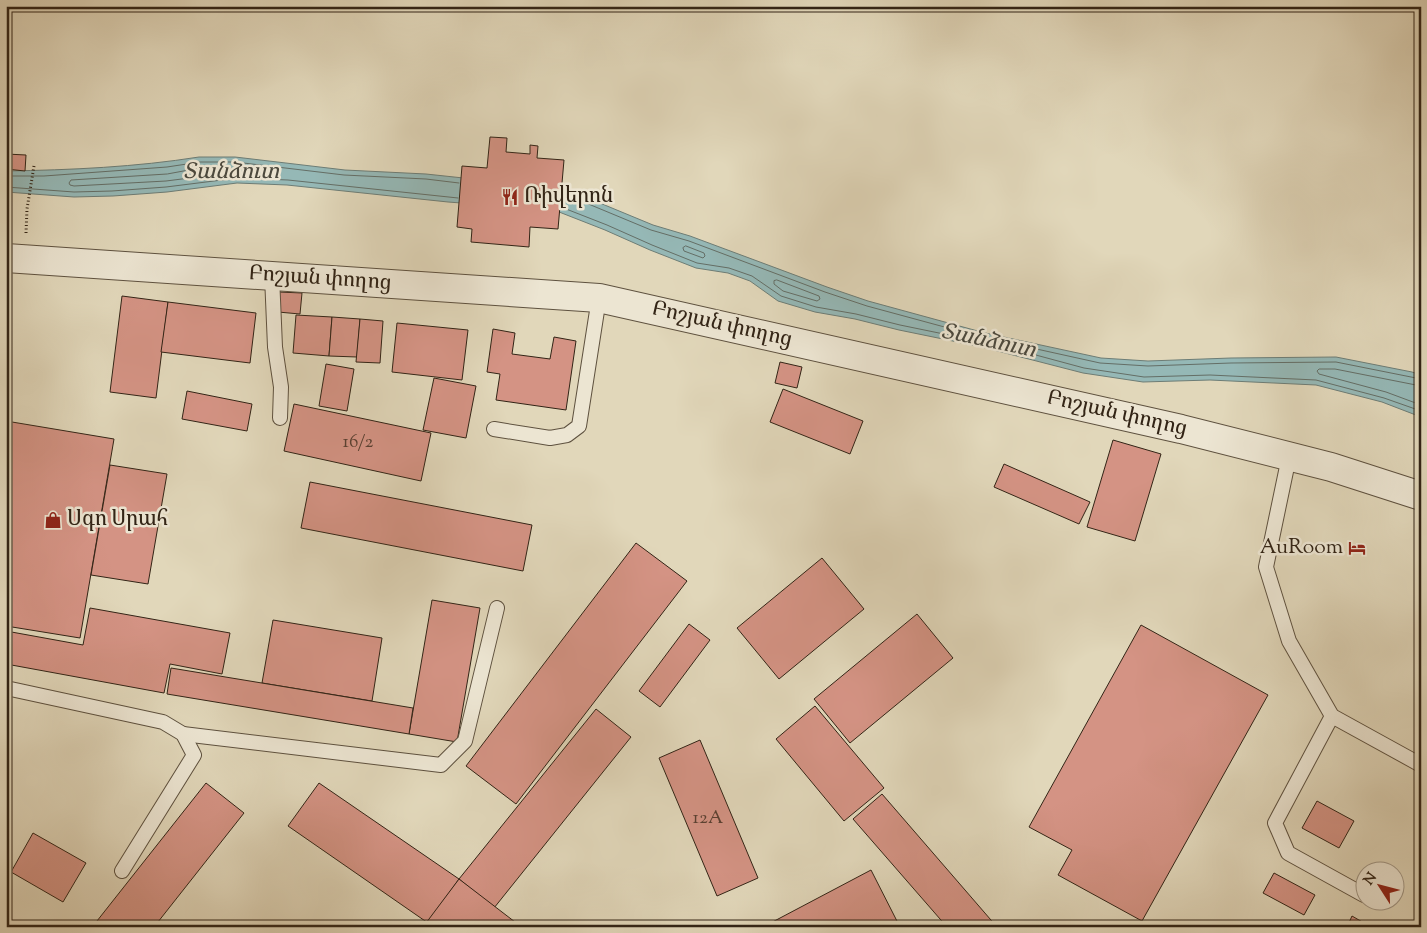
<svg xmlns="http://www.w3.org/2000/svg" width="1427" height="933" font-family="'Sorts Mill Goudy','Noto Serif Armenian',serif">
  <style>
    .water { fill: #95b8b6; stroke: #6d7d76 }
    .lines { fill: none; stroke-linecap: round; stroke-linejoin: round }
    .shore { stroke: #646e66; stroke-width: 1 }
    .building { fill: #d49384; stroke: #322416 }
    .service-casing { stroke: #5e513f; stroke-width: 16 }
    .tertiary-casing { stroke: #5e513f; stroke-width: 30 }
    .path { stroke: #322416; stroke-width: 3; stroke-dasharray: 1 2.5; stroke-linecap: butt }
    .service { stroke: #ece5d2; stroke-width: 14 }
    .tertiary { stroke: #ece5d2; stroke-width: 28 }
    .labels { text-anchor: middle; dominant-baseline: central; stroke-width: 5; stroke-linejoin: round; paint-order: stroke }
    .number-label { font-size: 19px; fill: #5a4032 }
    .poi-label { font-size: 21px; fill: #322416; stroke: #ece5d2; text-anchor: start }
    .street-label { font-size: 21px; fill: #322416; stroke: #ece5d2 }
    .water-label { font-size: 22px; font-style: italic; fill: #4b493e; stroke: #ece5d2 }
  </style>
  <rect width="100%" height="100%" fill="#e1d7ba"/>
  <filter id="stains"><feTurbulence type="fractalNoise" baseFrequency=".004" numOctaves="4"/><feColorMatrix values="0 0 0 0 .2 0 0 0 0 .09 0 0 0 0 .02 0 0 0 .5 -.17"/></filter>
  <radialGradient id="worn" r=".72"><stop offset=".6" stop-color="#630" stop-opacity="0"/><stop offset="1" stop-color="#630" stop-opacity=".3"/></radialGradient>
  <path class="water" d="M199,157H235L345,170L426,174L566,189L653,225L690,236L827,287L868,301L985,333L1101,358L1148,361L1231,358L1336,357L1412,372L1421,375V417L1382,402L1316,385L1210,380L1143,382L1083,373L982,347L899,330L855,319L815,312L778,301L750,281L728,273L696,268L650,250L605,230L554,210L448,202L287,185L237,183L167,192L113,196L74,197L6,192V171C71,170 136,167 199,157Z"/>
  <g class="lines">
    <g class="shore">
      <path d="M200,168H229L231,171L229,173L166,181L74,186L70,185L69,183L71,180L167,174Z"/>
      <path d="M6,176H44L167,167L200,162H235L344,175L426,179L459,183"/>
      <path d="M6,187L74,192L112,191L166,187L238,178L288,180L458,198"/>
      <path d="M561,207L607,225L652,245L697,263L729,268L752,276L781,296L816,307L856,314L900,325L973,340L976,338L974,335L867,306L825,292L689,241L651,230L562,193"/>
      <path d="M686,246L704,253L705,256L703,258L684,251L683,248Z"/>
      <path d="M777,280L819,296L820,299L817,301L783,291L774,284V281Z"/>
      <path d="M1421,379L1336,362L1231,363L1148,366L1100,363L1023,346L1020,349L1021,351L1084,368L1144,377L1210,375L1316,380L1384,398L1421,411"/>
      <path d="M1421,386L1335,369H1319L1317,371L1319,374L1386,392L1421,405"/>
    </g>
  </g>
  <g class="building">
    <path d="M490,137L507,138L506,152L530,154V145L538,146L537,158L564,160L558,229L530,227L529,247L471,242L472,229L457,227L462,166L487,168Z"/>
    <path d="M6,154L26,155L25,171L6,169Z"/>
    <path d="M279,292L302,293L300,314L278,312Z"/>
    <path d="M122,296L168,302L156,398L110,392Z"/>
    <path d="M168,302L256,313L250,363L161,352Z"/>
    <path d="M296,315L332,317L329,356L293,353Z"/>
    <path d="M332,317L360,319L357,357L329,356Z"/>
    <path d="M360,319L383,321L380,363L356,362Z"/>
    <path d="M397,323L468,330L462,380L392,372Z"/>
    <path d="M493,329L515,333L512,354L550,359L554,337L576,341L566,410L496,400L500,374L487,372Z"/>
    <path d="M780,362L802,367L797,388L775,383Z"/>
    <path d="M326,364L354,369L347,411L319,406Z"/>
    <path d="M434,378L476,386L466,438L423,430Z"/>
    <path d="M783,389L863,421L850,454L770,422Z"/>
    <path d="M187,391L252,404L247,431L182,419Z"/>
    <path d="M294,404L431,433L421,481L284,451Z"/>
    <path d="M6,421L114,439L80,638L6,626Z"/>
    <path d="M1113,440L1161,454L1135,541L1087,527Z"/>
    <path d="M1004,464L1090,502L1079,524L994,487Z"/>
    <path d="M110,465L167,474L148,584L91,575Z"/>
    <path d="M310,482L532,525L523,571L301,528Z"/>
    <path d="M636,543L687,581L516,804L466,766Z"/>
    <path d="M822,558L864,609L779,679L737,628Z"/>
    <path d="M432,600L480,608L457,742L409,734Z"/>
    <path d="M90,608L230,633L222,674L170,664L164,693L6,664V631L83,645Z"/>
    <path d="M917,614L953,658L850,743L814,699Z"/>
    <path d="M273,620L382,638L372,701L262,683Z"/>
    <path d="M689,624L710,640L660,707L639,691Z"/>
    <path d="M1141,625L1268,695L1142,921L1058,875L1072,850L1029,827Z"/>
    <path d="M171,668L413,708L409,734L167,694Z"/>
    <path d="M815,706L884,788L844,821L776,739Z"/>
    <path d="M596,709L631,737L494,908L459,879Z"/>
    <path d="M700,740L758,878L717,896L659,758Z"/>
    <path d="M206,783L244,813L154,927H94L93,926Z"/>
    <path d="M319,783L459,879L428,923L288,826Z"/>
    <path d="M882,794L997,927H947L853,819Z"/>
    <path d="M1317,801L1354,821L1339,848L1302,828Z"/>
    <path d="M33,833L86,863L63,902L11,872Z"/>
    <path d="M871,870L900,927H763Z"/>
    <path d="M1274,873L1315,895L1304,915L1263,893Z"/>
    <path d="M459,879L515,922L511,927H423Z"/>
    <path d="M1352,916L1371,927H1347Z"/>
  </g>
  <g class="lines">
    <g class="service-casing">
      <g id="service">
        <path d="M272,276L275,347L281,387L280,418"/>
        <path d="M494,429L550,438L567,435L579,426L599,298"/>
        <path d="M1289,457L1266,567L1289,641L1332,716L1421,765"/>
        <path d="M6,688L163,722L183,734L194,755L122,871"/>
        <path d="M1332,716L1275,823L1288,853L1364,895"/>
        <path d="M183,734L441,765L465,741L497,608"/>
      </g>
    </g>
    <g class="tertiary-casing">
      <path id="tertiary" d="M6,258L599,298L1181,429L1331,467L1421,496"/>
    </g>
    <path class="path" d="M26,233L27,209L34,166"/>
    <use href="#service" class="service"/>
    <use href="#tertiary" class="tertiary"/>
  </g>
  <defs>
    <g id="restaurant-bare" transform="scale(1.35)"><path d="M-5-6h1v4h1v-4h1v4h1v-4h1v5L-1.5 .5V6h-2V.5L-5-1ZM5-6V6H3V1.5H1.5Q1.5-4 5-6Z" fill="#8f2418" stroke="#ece5d2" stroke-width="2.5" paint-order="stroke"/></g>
    <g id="shop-bare" transform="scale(1.35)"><path d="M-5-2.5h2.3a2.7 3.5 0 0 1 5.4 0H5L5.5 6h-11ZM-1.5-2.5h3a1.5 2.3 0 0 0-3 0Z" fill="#8f2418" stroke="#ece5d2" stroke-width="2.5" paint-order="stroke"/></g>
    <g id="hotel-bare" transform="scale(1.35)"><path d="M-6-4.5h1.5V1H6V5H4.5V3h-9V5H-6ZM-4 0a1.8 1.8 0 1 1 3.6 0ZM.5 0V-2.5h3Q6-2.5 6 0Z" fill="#8f2418" stroke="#ece5d2" stroke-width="2.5" paint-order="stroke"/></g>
  </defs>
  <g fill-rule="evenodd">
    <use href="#restaurant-bare" x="510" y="197"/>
    <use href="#shop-bare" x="53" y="520"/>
    <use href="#hotel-bare" x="1357" y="548"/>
  </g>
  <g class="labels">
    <g class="number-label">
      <text x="358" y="442">16/2</text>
      <text x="708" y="818">12A</text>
    </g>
    <g class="poi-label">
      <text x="524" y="197">Ռիվերոն</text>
      <text x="67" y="520">Սգո Սրահ</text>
      <text x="1343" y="548" text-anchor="end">AuRoom</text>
    </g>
    <g class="street-label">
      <text transform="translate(320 279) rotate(4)">Բոշյան փողոց</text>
      <text transform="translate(722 325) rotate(13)">Բոշյան փողոց</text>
      <text transform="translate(1117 414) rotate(13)">Բոշյան փողոց</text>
    </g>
    <g class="water-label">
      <text x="231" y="173">Տանձուտ</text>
      <text transform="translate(988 342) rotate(12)">Տանձուտ</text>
    </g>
  </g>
  <rect width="1427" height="933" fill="none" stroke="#e1d7ba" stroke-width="25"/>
  <rect x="8" y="8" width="1412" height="918" fill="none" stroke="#322416" stroke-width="2.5"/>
  <rect x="12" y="12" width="1402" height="908" fill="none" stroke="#322416"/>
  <g transform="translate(1380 886) rotate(306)"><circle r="24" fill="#ece5d2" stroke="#a29887"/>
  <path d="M0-4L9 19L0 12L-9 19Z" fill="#8f2418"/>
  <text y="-8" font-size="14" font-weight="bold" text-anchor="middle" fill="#322416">N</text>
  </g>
  <rect width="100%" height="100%" filter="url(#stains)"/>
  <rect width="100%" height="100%" fill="url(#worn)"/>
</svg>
